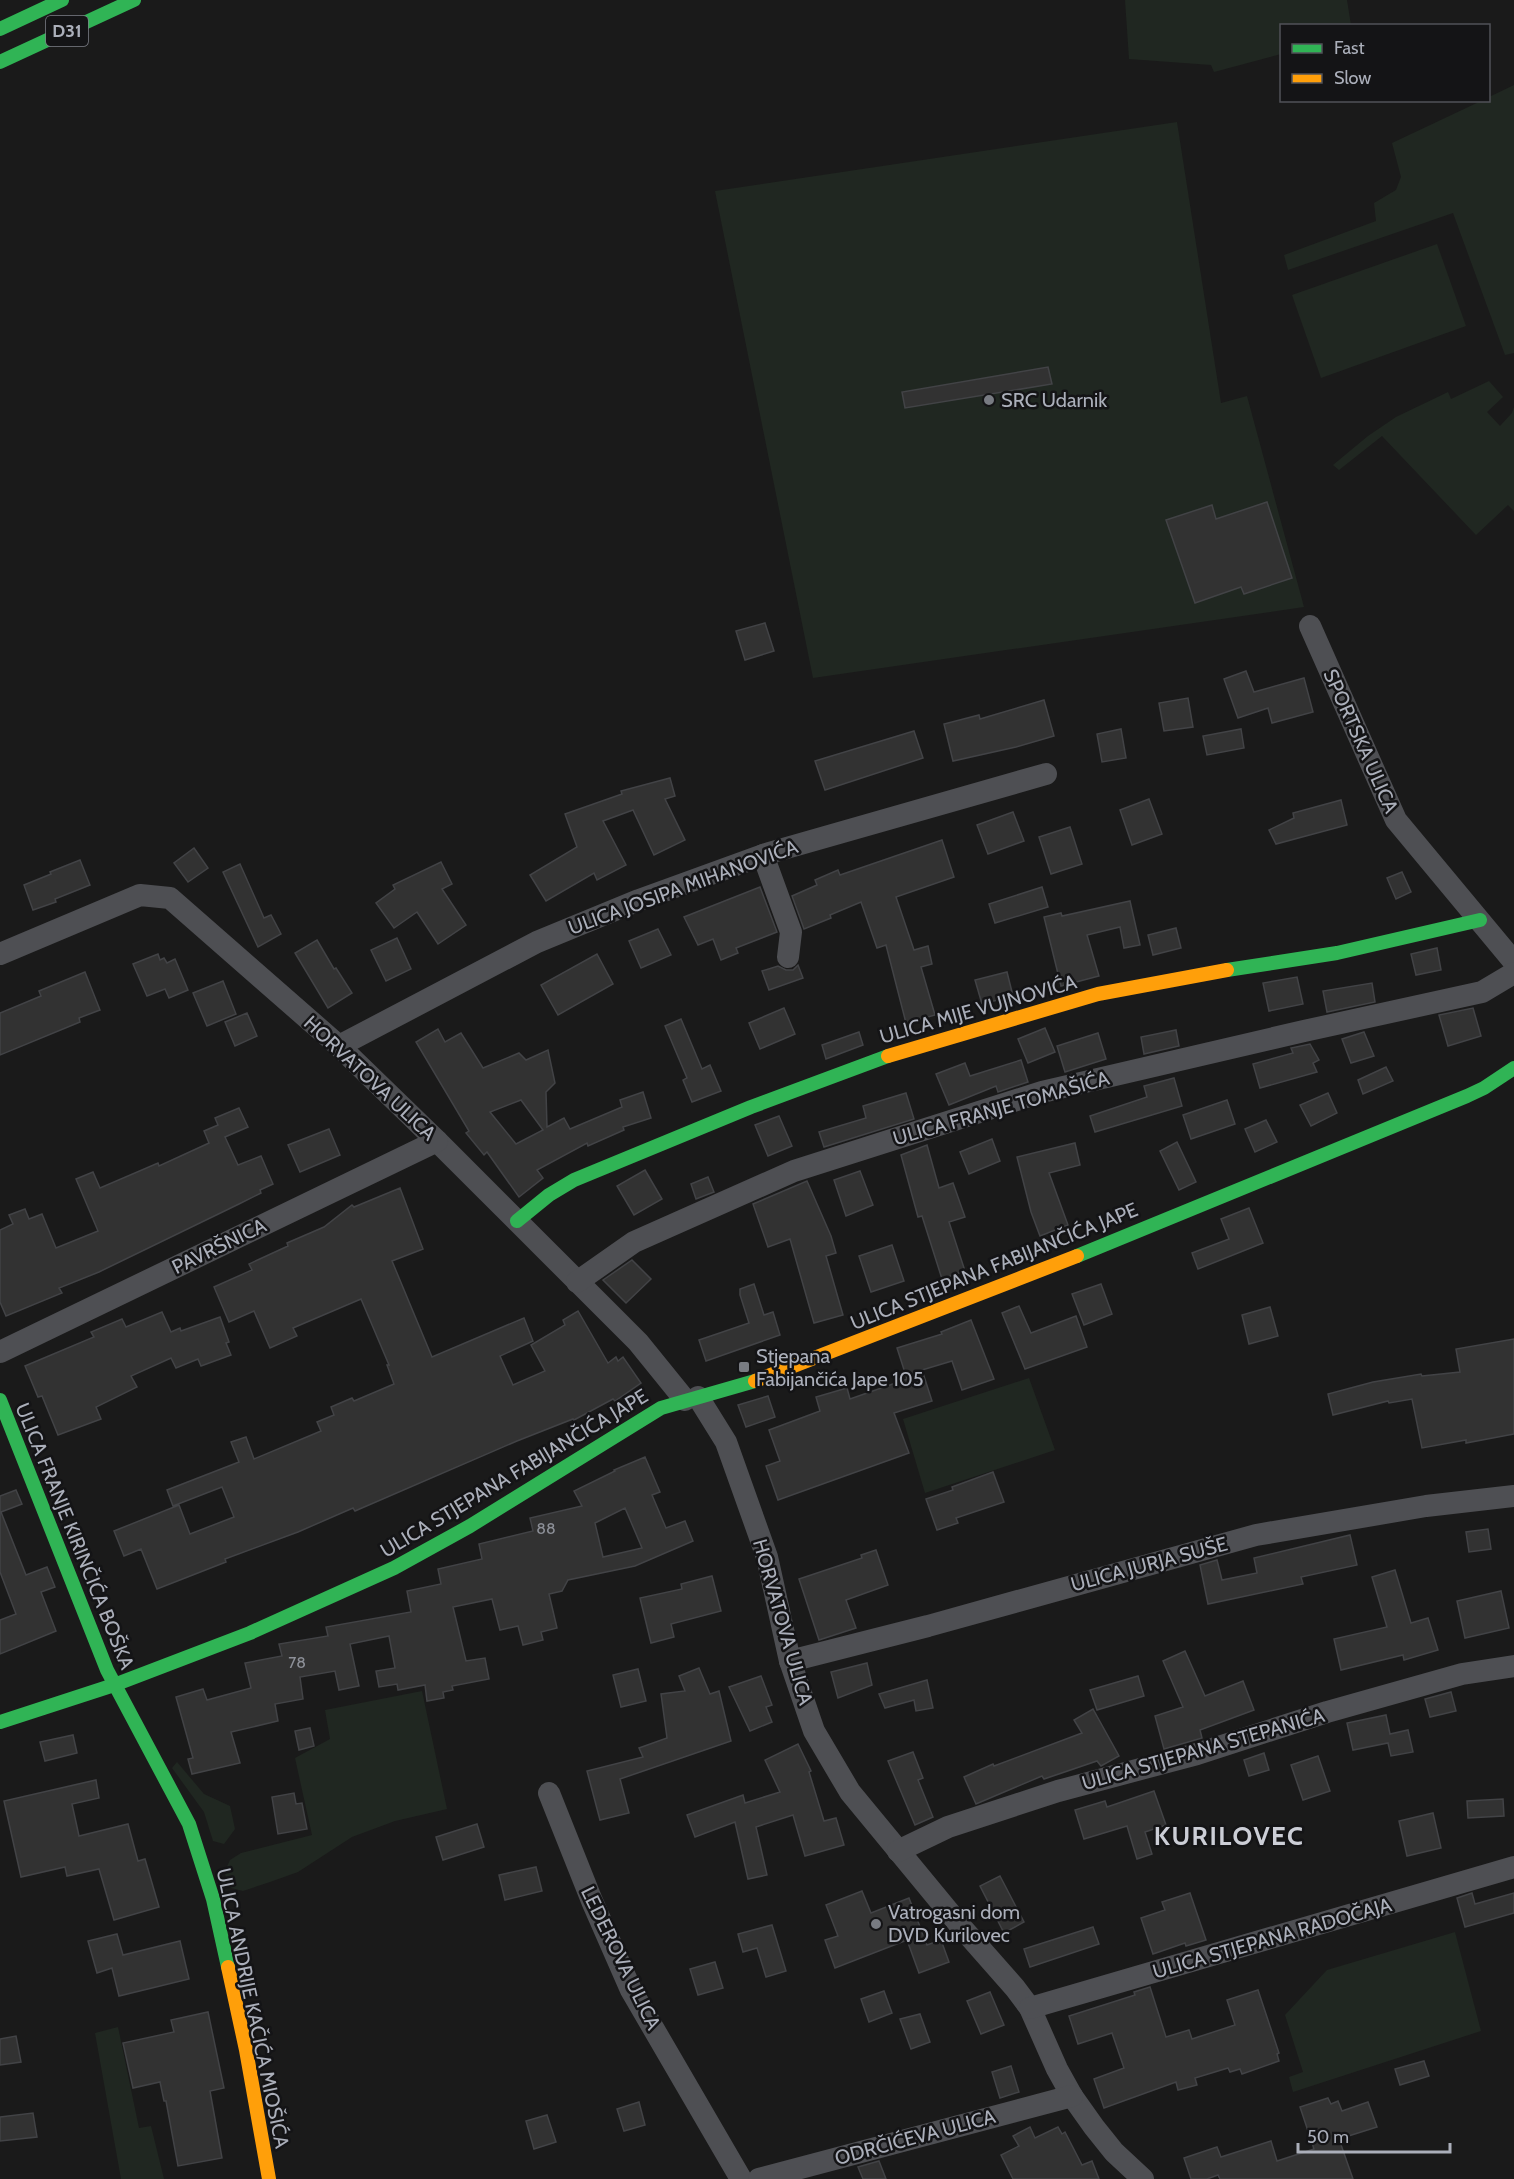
<svg xmlns="http://www.w3.org/2000/svg" width="1514" height="2179" font-family="Cabin,sans-serif">
  <style>
    .green { fill: #202721 }
    .building { fill: #323232; stroke: #424346; stroke-width: 1.5; fill-rule: evenodd }
    .lines { fill: none; stroke-linecap: round; stroke-linejoin: round }
    .street { stroke: #4e4f53; stroke-width: 22 }
    .fast { stroke: #30b455; stroke-width: 14 }
    .slow { stroke: #ff9f0a; stroke-width: 14 }
    .poi-dot { fill: #787b82; stroke: #141416; stroke-width: 2 }
    .labels { text-anchor: middle; dominant-baseline: central; stroke-width: 5; stroke-linejoin: round; paint-order: stroke }
    .number-label { font-size: 16px; fill: #8d9098 }
    .shield { fill: #141416; stroke: #7e8089; stroke-width: 1.5 }
    .shield-label { font-size: 18px; font-weight: bold; fill: #abafba }
    .poi-label { font-size: 20px; fill: #abafba; stroke: #141416; text-anchor: start }
    .street-label { font-size: 20px; fill: #abafba; stroke: #141416 }
    .district-label { font-size: 26px; font-weight: bold; letter-spacing: 1.5px; fill: #ccced6; stroke: #141416 }
  </style>
  <rect width="100%" height="100%" fill="#1a1a1a"/>
  <g class="green">
    <path d="M1125,0H1347L1351,25L1282,26L1281,54L1214,72L1211,65L1129,59Z"/>
    <path d="M1514,85V353L1505,355L1453,213L1288,270L1284,255L1376,221L1374,203L1396,190L1401,177L1392,143L1481,101L1488,100L1489,97Z"/>
    <path d="M1177,122L1221,403L1247,396L1304,607L813,678L715,191Z"/>
    <path d="M1437,244L1466,326L1321,378L1292,295Z"/>
    <path d="M1489,381L1503,397L1487,412L1500,426L1512,413L1514,407V511L1508,505L1476,535L1382,436L1339,470L1333,465L1368,436L1396,417L1448,392L1451,399Z"/>
    <path d="M1029,1378L1055,1450L925,1493L903,1419Z"/>
    <path d="M422,1691L447,1809L395,1821L352,1837L298,1872L270,1882L243,1891L231,1888L226,1881L225,1871L230,1860L241,1853L312,1835L295,1758L330,1739L325,1710Z"/>
    <path d="M177,1762L204,1794L230,1806L235,1829L224,1844L213,1841L204,1812L172,1768Z"/>
    <path d="M1455,1932L1481,2031L1293,2092L1289,2077L1303,2072L1285,2015L1327,1970Z"/>
    <path d="M118,2027L139,2128L151,2126L164,2179H121L95,2033Z"/>
  </g>
  <g class="building">
    <path d="M1048,367L1052,384L905,408L902,392Z"/>
    <path d="M1267,502L1292,578L1244,594L1241,587L1195,603L1166,520L1212,505L1216,519Z"/>
    <path d="M765,623L774,651L745,660L736,631Z"/>
    <path d="M1246,671L1254,692L1304,678L1313,712L1272,723L1268,708L1238,718L1224,679Z"/>
    <path d="M1188,698L1193,727L1164,731L1159,703Z"/>
    <path d="M1044,700L1054,736L1016,747L953,761L944,724L979,715L980,719Z"/>
    <path d="M1121,729L1126,758L1102,762L1097,734Z"/>
    <path d="M1241,729L1244,748L1207,755L1203,736Z"/>
    <path d="M914,731L923,758L825,790L815,761Z"/>
    <path d="M670,778L675,796L665,799L685,840L654,855L633,810L603,821L626,865L597,880L594,873L546,901L530,875L577,847L565,814L622,794L621,791Z"/>
    <path d="M1149,799L1162,834L1132,845L1120,810Z"/>
    <path d="M1341,800L1347,825L1276,844L1269,830L1294,818L1293,813Z"/>
    <path d="M1013,812L1024,841L988,854L977,825Z"/>
    <path d="M1070,827L1082,864L1051,874L1039,837Z"/>
    <path d="M942,840L954,877L896,897L914,950L928,946L932,964L921,967L935,1015L906,1023L886,945L877,948L861,902L830,915L831,918L804,929L792,896L817,885L815,880L838,870L840,875Z"/>
    <path d="M194,848L208,868L188,882L174,863Z"/>
    <path d="M80,860L90,885L55,899L56,902L33,910L24,885L51,874L50,872Z"/>
    <path d="M441,862L452,884L442,889L466,925L438,944L417,912L394,928L376,903L395,889L393,885Z"/>
    <path d="M240,864L264,918L271,915L281,934L258,947L223,872Z"/>
    <path d="M1402,872L1411,892L1396,899L1387,878Z"/>
    <path d="M760,887L777,932L736,948L738,953L721,960L713,939L698,945L684,917Z"/>
    <path d="M1042,887L1048,907L995,923L989,904Z"/>
    <path d="M1130,901L1140,945L1124,948L1120,927L1087,935L1099,976L1061,986L1044,917L1061,913L1062,916Z"/>
    <path d="M1176,928L1181,948L1153,955L1148,935Z"/>
    <path d="M658,929L671,955L641,968L629,941Z"/>
    <path d="M397,938L411,969L386,981L371,950Z"/>
    <path d="M317,940L334,969L336,968L352,993L328,1008L295,953Z"/>
    <path d="M1437,948L1441,970L1416,975L1411,954Z"/>
    <path d="M158,954L160,960L164,958L167,963L175,959L188,990L169,998L165,989L147,996L133,964Z"/>
    <path d="M597,954L613,984L558,1015L541,985Z"/>
    <path d="M798,965L803,978L769,990L762,971L778,966L786,970H793Z"/>
    <path d="M85,972L100,1010L79,1018L80,1022L0,1055V1013L41,996L39,991Z"/>
    <path d="M1007,972L1013,996L982,1004L975,980Z"/>
    <path d="M1297,977L1303,1004L1269,1011L1263,983Z"/>
    <path d="M223,981L236,1014L207,1026L193,993Z"/>
    <path d="M1372,983L1375,1002L1327,1012L1323,991Z"/>
    <path d="M784,1008L795,1034L760,1049L749,1023Z"/>
    <path d="M1473,1008L1481,1036L1448,1046L1439,1015Z"/>
    <path d="M247,1013L257,1036L235,1046L225,1022Z"/>
    <path d="M681,1019L702,1069L710,1065L721,1091L692,1102L683,1080L687,1078L665,1026Z"/>
    <path d="M1045,1028L1055,1052L1028,1063L1018,1039Z"/>
    <path d="M438,1029L445,1042L461,1033L483,1068L519,1053L526,1060L548,1050L555,1083L546,1092L547,1127L564,1118L570,1129L622,1107L620,1100L643,1092L651,1118L623,1127L624,1130L588,1146L587,1143L537,1170L543,1178L519,1197L487,1152L484,1155L466,1133L469,1131L416,1042ZM521,1100L543,1130L516,1144L490,1112Z"/>
    <path d="M1176,1030L1179,1046L1144,1054L1141,1037Z"/>
    <path d="M859,1032L863,1045L826,1059L822,1045Z"/>
    <path d="M1364,1032L1374,1056L1351,1063L1342,1039Z"/>
    <path d="M1098,1033L1106,1059L1065,1072L1057,1046Z"/>
    <path d="M1310,1044L1319,1060L1313,1063L1317,1072L1260,1088L1253,1064L1293,1053L1291,1048Z"/>
    <path d="M1021,1060L1028,1082L998,1092L996,1086L949,1105L936,1074L965,1063L970,1076Z"/>
    <path d="M1386,1067L1393,1081L1363,1094L1358,1080Z"/>
    <path d="M1174,1078L1182,1106L1095,1132L1090,1116L1147,1097L1144,1086Z"/>
    <path d="M906,1093L914,1119L824,1147L819,1132L866,1118L863,1106Z"/>
    <path d="M1328,1093L1337,1113L1311,1126L1300,1105Z"/>
    <path d="M1227,1100L1235,1124L1191,1139L1183,1115Z"/>
    <path d="M239,1108L248,1127L225,1137L238,1165L261,1156L273,1184L260,1190L261,1193L239,1204L99,1272L59,1288L62,1293L6,1316L0,1302V1230L13,1224L9,1215L25,1209L29,1219L42,1214L56,1248L98,1231L76,1179L93,1172L100,1188L158,1163L159,1166L209,1143L204,1131L218,1125L215,1118Z"/>
    <path d="M779,1116L792,1146L768,1156L755,1125Z"/>
    <path d="M1266,1120L1277,1142L1255,1152L1245,1129Z"/>
    <path d="M329,1129L340,1155L300,1172L288,1145Z"/>
    <path d="M992,1139L1000,1161L969,1174L960,1152Z"/>
    <path d="M1177,1142L1196,1182L1179,1190L1160,1151Z"/>
    <path d="M1075,1143L1080,1165L1049,1173L1068,1225L1040,1236L1031,1212L1017,1157Z"/>
    <path d="M927,1145L939,1188L953,1183L965,1217L949,1222L965,1271L942,1279L922,1216L918,1217L901,1155Z"/>
    <path d="M645,1170L662,1199L634,1215L617,1186Z"/>
    <path d="M860,1171L873,1205L846,1216L834,1180Z"/>
    <path d="M708,1177L714,1192L696,1199L691,1184Z"/>
    <path d="M807,1181L831,1236L836,1253L826,1256L843,1315L814,1323L790,1239L768,1247L753,1204Z"/>
    <path d="M400,1188L423,1249L392,1261L432,1357L524,1318L533,1341L500,1356L513,1385L545,1371L531,1345L565,1325L563,1320L578,1311L608,1363L616,1357L618,1361L623,1357L641,1383L615,1401L613,1399L574,1420L573,1419L517,1441L355,1511L353,1508L298,1532L225,1559L226,1562L157,1589L141,1549L124,1556L114,1531L179,1505L190,1534L234,1517L222,1487L173,1506L167,1490L239,1462L231,1442L246,1437L254,1459L321,1431L317,1422L334,1415L331,1407L352,1398L354,1401L394,1384L387,1365H389L361,1299L293,1328L297,1336L270,1348L254,1311L229,1322L214,1287L252,1270L249,1264L288,1246L287,1243L324,1227L352,1205L354,1207Z"/>
    <path d="M1249,1208L1263,1243L1198,1269L1192,1253L1229,1239L1221,1219Z"/>
    <path d="M892,1245L904,1281L871,1292L859,1256Z"/>
    <path d="M632,1260L651,1279L626,1303L603,1280Z"/>
    <path d="M754,1284L764,1315L773,1312L780,1335L706,1361L699,1340L749,1323L740,1295V1289Z"/>
    <path d="M1101,1284L1112,1314L1084,1325L1072,1294Z"/>
    <path d="M1019,1306L1031,1333L1076,1316L1087,1347L1025,1369L1002,1313Z"/>
    <path d="M1270,1307L1278,1336L1249,1344L1242,1315Z"/>
    <path d="M162,1312L171,1332L180,1328L181,1331L220,1317L229,1342L226,1343L231,1355L201,1366L198,1359L176,1368L171,1358L131,1376L137,1387L96,1407L101,1419L58,1435L42,1396L38,1397L25,1366L94,1337L91,1332L122,1319L126,1327Z"/>
    <path d="M971,1320L994,1379L962,1390L952,1361L922,1370L932,1401L894,1413L909,1453L778,1500L766,1466L780,1461L769,1430L820,1411L816,1397L847,1388L850,1399L907,1379L897,1348L942,1334L941,1332Z"/>
    <path d="M1514,1339V1434L1466,1443V1440L1422,1448L1412,1399L1389,1403L1388,1401L1333,1415L1328,1394L1373,1382L1421,1374L1422,1376L1460,1372L1456,1349Z"/>
    <path d="M768,1396L775,1417L746,1427L738,1405Z"/>
    <path d="M645,1457L660,1492L652,1495L666,1528L685,1521L693,1541L635,1566L568,1580L562,1591L549,1594L557,1628L541,1632L543,1640L523,1645L518,1626L500,1630L492,1599L453,1607L466,1661L485,1658L489,1679L452,1686L453,1690L443,1692L444,1698L427,1701L425,1685L398,1690L397,1684L379,1687L376,1671L395,1668L389,1636L350,1644L359,1686L339,1690L335,1671L300,1677L303,1699L275,1704L278,1721L231,1732L240,1763L192,1774L188,1759L193,1758L176,1697L203,1689L207,1700L251,1688L245,1663L282,1656L279,1644L328,1636L326,1627L411,1612L407,1591L441,1584L438,1569L482,1559L479,1544L533,1531L530,1518L582,1506L574,1491L615,1471L614,1470ZM625,1508L642,1548L603,1557L595,1523Z"/>
    <path d="M993,1472L1004,1502L956,1518L958,1523L937,1530L926,1499L953,1490L952,1487Z"/>
    <path d="M16,1490L22,1504L1,1512L26,1575L47,1567L55,1587L41,1592L56,1631L0,1654V1620L16,1614L0,1572V1496Z"/>
    <path d="M1488,1529L1491,1549L1469,1552L1466,1532Z"/>
    <path d="M1350,1535L1357,1565L1301,1577L1303,1584L1208,1604L1200,1565L1217,1560L1222,1580L1257,1573L1254,1558Z"/>
    <path d="M876,1550L888,1585L846,1600L856,1628L819,1640L799,1579L862,1558L861,1555Z"/>
    <path d="M1395,1570L1411,1623L1428,1618L1438,1650L1404,1660L1403,1655L1341,1670L1334,1639L1387,1627L1372,1577Z"/>
    <path d="M712,1576L721,1611L671,1624L674,1637L651,1643L640,1598L682,1589L681,1584Z"/>
    <path d="M1501,1591L1509,1628L1465,1638L1457,1601Z"/>
    <path d="M1185,1651L1205,1696L1243,1681L1254,1710L1200,1730L1202,1738L1164,1749L1155,1716L1183,1707L1163,1661Z"/>
    <path d="M867,1663L872,1685L838,1698L831,1672Z"/>
    <path d="M699,1668L710,1694L719,1691L731,1741L620,1779L629,1813L600,1820L587,1771L643,1757L639,1748L667,1738L661,1694L685,1691L679,1676Z"/>
    <path d="M638,1669L646,1701L621,1707L613,1675Z"/>
    <path d="M761,1676L772,1705L766,1707L772,1722L750,1731L729,1687Z"/>
    <path d="M1138,1676L1144,1696L1097,1710L1090,1690Z"/>
    <path d="M927,1680L933,1708L916,1711L914,1700L885,1708L879,1694Z"/>
    <path d="M1451,1692L1456,1711L1430,1717L1425,1699Z"/>
    <path d="M1093,1709L1119,1756L1101,1766L1097,1761L1044,1779L1042,1776L976,1804L964,1777L993,1764L994,1766L1082,1733L1074,1720Z"/>
    <path d="M1386,1715L1390,1734L1408,1730L1413,1752L1391,1756L1388,1743L1353,1750L1347,1723Z"/>
    <path d="M310,1728L314,1746L299,1750L295,1731Z"/>
    <path d="M73,1735L77,1753L45,1761L40,1742Z"/>
    <path d="M798,1744L811,1771L809,1772L824,1821L836,1818L844,1845L805,1856L793,1815L756,1827L767,1875L748,1879L735,1822L695,1837L687,1815L743,1795L745,1803L780,1792L765,1760Z"/>
    <path d="M913,1752L923,1778L918,1780L933,1817L915,1825L888,1761Z"/>
    <path d="M1264,1753L1269,1770L1249,1776L1244,1760Z"/>
    <path d="M1318,1756L1330,1791L1303,1800L1291,1765Z"/>
    <path d="M96,1780L99,1798L72,1804L79,1836L128,1824L138,1861L145,1859L159,1907L114,1920L99,1869L67,1876L65,1867L21,1877L4,1801Z"/>
    <path d="M1154,1791L1166,1825L1145,1832L1152,1854L1137,1859L1127,1826L1084,1839L1075,1810L1105,1801L1107,1807Z"/>
    <path d="M294,1793L296,1804L302,1803L307,1829L278,1834L272,1797Z"/>
    <path d="M1503,1799L1504,1816L1468,1818L1467,1801Z"/>
    <path d="M1433,1813L1441,1848L1407,1856L1399,1821Z"/>
    <path d="M477,1824L484,1847L443,1860L436,1837Z"/>
    <path d="M536,1867L542,1891L505,1900L499,1875Z"/>
    <path d="M1000,1876L1024,1922L1004,1933L980,1886Z"/>
    <path d="M862,1891L871,1913L909,1898L927,1945L941,1940L949,1962L919,1973L907,1940L835,1968L825,1940L838,1936L826,1905Z"/>
    <path d="M1190,1893L1206,1940L1186,1946L1185,1943L1153,1954L1141,1918L1165,1910L1162,1902Z"/>
    <path d="M1472,1893L1475,1904L1514,1893V1913L1465,1927L1457,1898Z"/>
    <path d="M772,1925L786,1971L766,1977L757,1948L743,1952L738,1934Z"/>
    <path d="M1093,1927L1099,1944L1030,1967L1024,1949Z"/>
    <path d="M117,1934L123,1955L180,1941L189,1979L119,1996L112,1968L97,1973L88,1941Z"/>
    <path d="M715,1962L723,1988L698,1995L690,1969Z"/>
    <path d="M1150,1987L1166,2037L1189,2030L1192,2039L1235,2025L1227,2000L1258,1990L1279,2053L1277,2054L1279,2061L1242,2074L1240,2069L1230,2072L1228,2068L1195,2078L1197,2085L1178,2090L1176,2082L1104,2108L1094,2079L1124,2068L1112,2033L1078,2044L1069,2016L1135,1995L1134,1992Z"/>
    <path d="M884,1991L892,2013L869,2022L861,1999Z"/>
    <path d="M990,1992L1004,2025L981,2034L967,2001Z"/>
    <path d="M208,2012L224,2088L210,2091L222,2158L178,2166L166,2101H164L160,2082L133,2088L123,2043L174,2032L171,2020Z"/>
    <path d="M920,2014L930,2042L911,2049L900,2019Z"/>
    <path d="M16,2036L21,2062L0,2065V2039Z"/>
    <path d="M1424,2061L1429,2076L1400,2085L1395,2069Z"/>
    <path d="M1011,2066L1019,2092L1000,2098L992,2072Z"/>
    <path d="M1328,2098L1331,2104L1338,2101L1342,2111L1368,2102L1377,2127L1339,2139L1353,2179H1220L1218,2175L1207,2179H1191L1184,2158L1217,2147L1221,2157L1271,2141L1277,2161L1314,2149L1300,2107Z"/>
    <path d="M639,2102L645,2125L624,2131L617,2109Z"/>
    <path d="M33,2113L37,2137L0,2141V2117Z"/>
    <path d="M547,2115L556,2142L534,2149L526,2121Z"/>
    <path d="M1030,2127L1035,2138L1058,2127L1062,2134L1065,2132L1082,2165L1092,2161L1099,2179H1013L1001,2155L1019,2146L1013,2136Z"/>
    <path d="M879,2161L886,2179H863L858,2167Z"/>
  </g>
  <g class="lines">
    <g class="street">
      <path d="M1310,626L1396,820L1514,962"/>
      <path d="M763,855L791,932L788,957"/>
      <path d="M0,954L140,895L170,898L339,1046L437,1141L638,1342L685,1400"/>
      <path d="M339,1046L537,942L639,900L769,853L1046,774"/>
      <path d="M577,1282L634,1242L794,1171L1042,1092L1304,1031L1482,992L1514,973"/>
      <path d="M0,1352L437,1141"/>
      <path d="M698,1397L726,1442L767,1557L790,1661L814,1731L850,1792L963,1929L1015,1988L1030,2008L1057,2069L1072,2096L1094,2127L1114,2152L1143,2179"/>
      <path d="M790,1661L928,1626L1256,1535L1426,1506L1514,1496"/>
      <path d="M549,1793L592,1901L631,1990L741,2179"/>
      <path d="M898,1851L948,1827L1058,1791L1197,1754L1327,1712L1462,1674L1514,1666"/>
      <path d="M1030,2008L1514,1867"/>
      <path d="M759,2179L1072,2096"/>
    </g>
    <g class="fast">
      <path d="M0,29L62,0"/>
      <path d="M0,62L134,0"/>
      <path d="M1227,970L1337,953L1480,920"/>
      <path d="M517,1221L549,1195L574,1180L751,1107L888,1056"/>
      <path d="M1077,1256L1467,1096L1484,1088L1514,1068"/>
      <path d="M0,1400L107,1670L189,1824L213,1899L228,1967"/>
      <path d="M0,1722L114,1685L250,1633L394,1568L470,1526L661,1408L755,1381"/>
    </g>
    <g class="slow">
      <path d="M888,1056L1098,994L1227,970"/>
      <path d="M755,1381L1077,1256"/>
      <path d="M228,1967L246,2050L269,2179"/>
    </g>
  </g>
  <g class="poi-dot">
    <circle cx="989" cy="400" r="6"/>
    <rect x="738" y="1361" width="12" height="12" rx="3"/>
    <circle cx="876" cy="1924" r="6"/>
  </g>
  <g class="labels">
    <g class="number-label">
      <text x="546" y="1528">88</text>
      <text x="297" y="1662">78</text>
    </g>
    <rect class="shield" x="46" y="16" width="42" height="30" rx="4.5"/>
    <g class="shield-label">
      <text x="67" y="31">D31</text>
    </g>
    <g class="poi-label">
      <text x="1001" y="400">SRC Udarnik</text>
      <text x="756" y="1356">Stjepana<tspan x="756" dy="23">Fabijančića Jape 105</tspan></text>
      <text x="888" y="1912">Vatrogasni dom<tspan x="888" dy="23">DVD Kurilovec</tspan></text>
    </g>
    <g class="street-label">
      <text transform="translate(1361 741) rotate(66)">SPORTSKA ULICA</text>
      <text transform="translate(683 887) rotate(-20)">ULICA JOSIPA MIHANOVIĆA</text>
      <text transform="translate(978 1009) rotate(-16)">ULICA MIJE VUJNOVIĆA</text>
      <text transform="translate(370 1078) rotate(43)">HORVATOVA ULICA</text>
      <text transform="translate(1001 1108) rotate(-16)">ULICA FRANJE TOMAŠIĆA</text>
      <text transform="translate(219 1246) rotate(-26)">PAVRŠNICA</text>
      <text transform="translate(994 1266) rotate(-22)">ULICA STJEPANA FABIJANČIĆA JAPE</text>
      <text transform="translate(514 1473) rotate(-31)">ULICA STJEPANA FABIJANČIĆA JAPE</text>
      <text transform="translate(75 1536) rotate(68)">ULICA FRANJE KIRINČIĆA BOŠKA</text>
      <text transform="translate(1149 1564) rotate(-15)">ULICA JURJA SUŠE</text>
      <text transform="translate(783 1622) rotate(74)">HORVATOVA ULICA</text>
      <text transform="translate(1203 1749) rotate(-16)">ULICA STJEPANA STEPANIĆA</text>
      <text transform="translate(1272 1938) rotate(-16)">ULICA STJEPANA RADOČAJA</text>
      <text transform="translate(621 1958) rotate(64)">LEDEROVA ULICA</text>
      <text transform="translate(253 2008) rotate(78)">ULICA ANDRIJE KAČIĆA MIOŠIĆA</text>
      <text transform="translate(915 2137) rotate(-15)">ODRČIĆEVA ULICA</text>
    </g>
    <g class="district-label">
      <text x="1229" y="1836">KURILOVEC</text>
    </g>
  </g>
  <rect x="1280" y="24" width="210" height="78" fill="#141416" stroke="#505258" stroke-width="1.5"/>
  <rect x="1292" y="44" width="30" height="9" fill="#30b455" stroke="#505258" stroke-width="1.5"/>
  <text x="1334" y="54" font-size="18" fill="#abafba">Fast</text>
  <rect x="1292" y="74" width="30" height="9" fill="#ff9f0a" stroke="#505258" stroke-width="1.5"/>
  <text x="1334" y="84" font-size="18" fill="#abafba">Slow</text>
  <path d="M1298 2143v9h152v-9" fill="none" stroke="#abafba" stroke-width="3"/>
  <text x="1307" y="2143" font-size="18" fill="#abafba" stroke="#141416" stroke-width="4.5" paint-order="stroke">50 m</text>
</svg>
